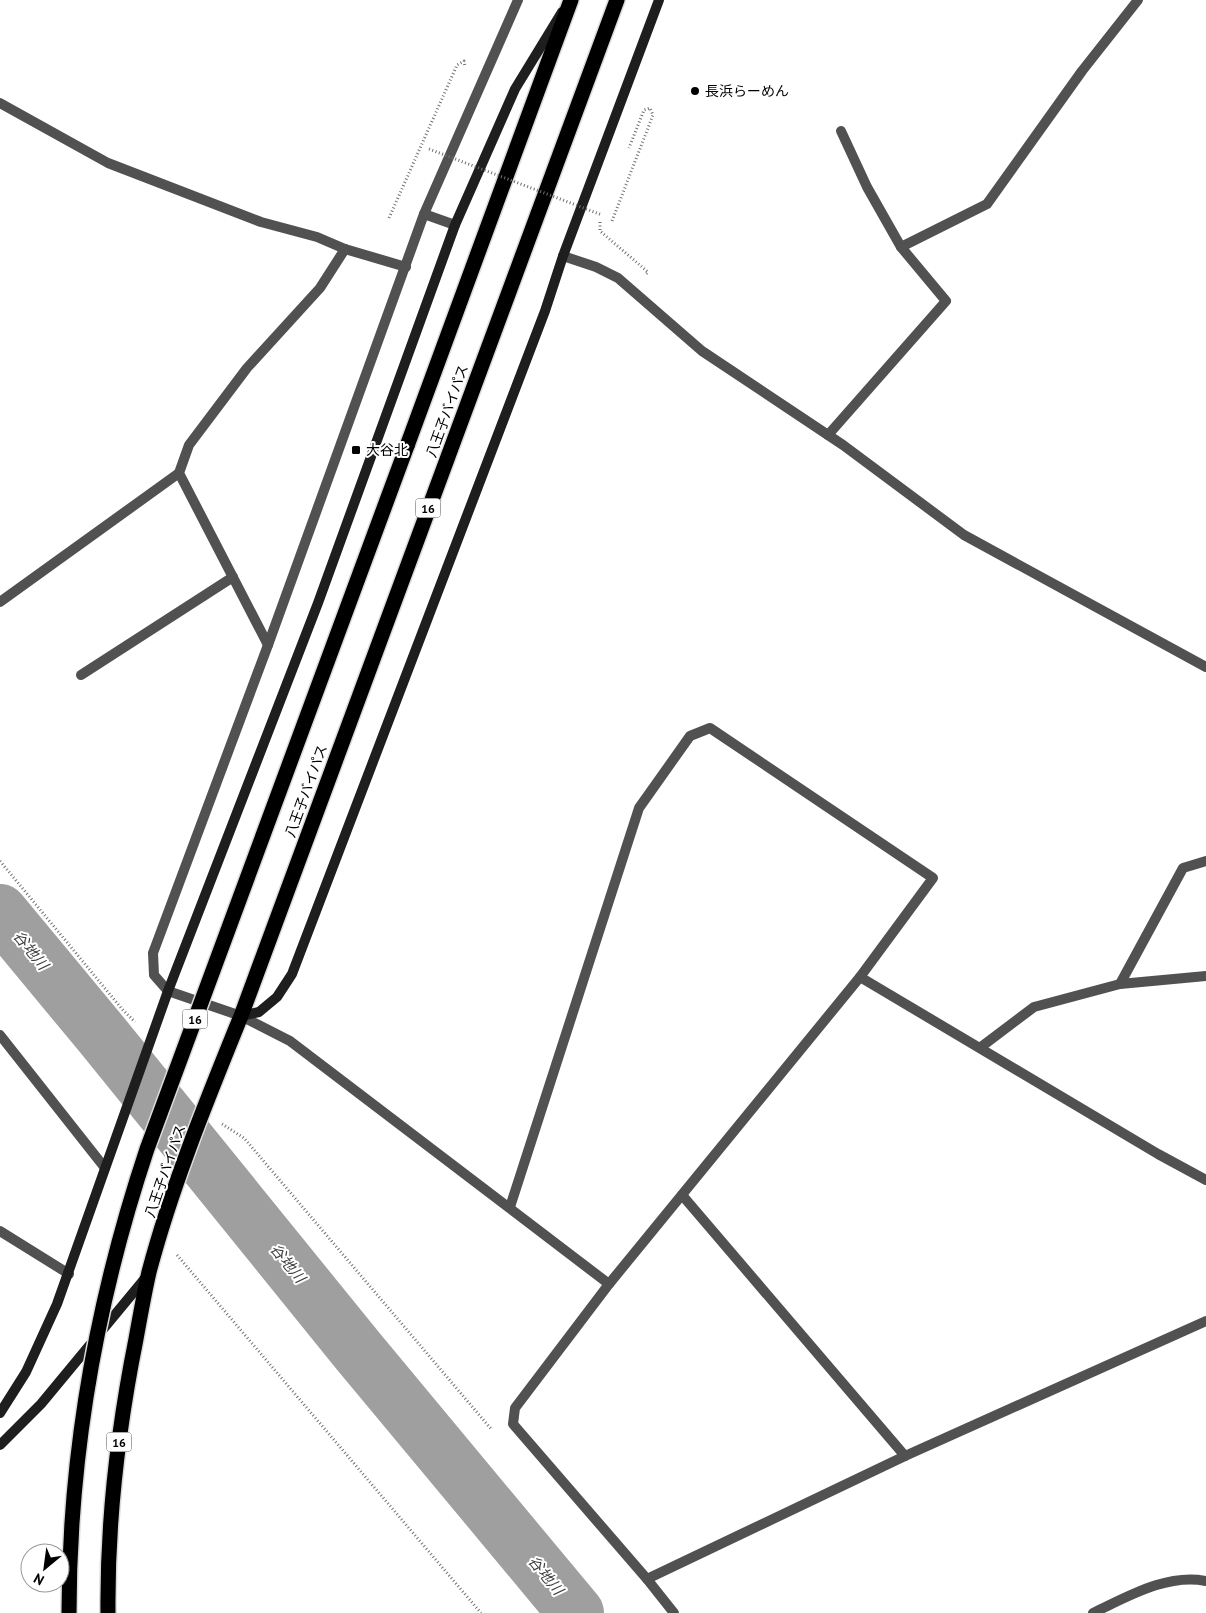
<svg xmlns="http://www.w3.org/2000/svg" width="1206" height="1613" font-family="'PT Sans','Noto Sans JP',sans-serif">
  <style>
    .lines { fill: none; stroke-linecap: round; stroke-linejoin: round }
    .river { stroke: #9f9f9f; stroke-width: 56 }
    .highway-casing { stroke: #dbdbdb; stroke-width: 18 }
    .path { stroke: #737373; stroke-width: 3; stroke-dasharray: 1 2.5; stroke-linecap: butt }
    .lane { stroke: #515151; stroke-width: 10 }
    .street { stroke: #515151; stroke-width: 10 }
    .secondary { stroke: #1e1e1e; stroke-width: 10 }
    .highway { stroke: #000; stroke-width: 15 }
    .highway-bridge-casing { stroke: #dbdbdb; stroke-width: 18; stroke-linecap: butt }
    .path-bridge { stroke: #737373; stroke-width: 3; stroke-dasharray: 1 2.5; stroke-linecap: butt }
    .highway-bridge { stroke: #000; stroke-width: 15 }
    .poi-dot { fill: #000; stroke: #fff; stroke-width: 2 }
    .labels { text-anchor: middle; dominant-baseline: central; stroke-width: 4; stroke-linejoin: round; paint-order: stroke }
    .shield { fill: #fff; stroke: #4c4c4c; stroke-width: 1 }
    .shield-label { font-size: 12px; font-weight: bold; fill: #000 }
    .poi-label { font-size: 14px; fill: #000; stroke: #fff; text-anchor: start }
    .street-label { font-size: 14px; fill: #000; stroke: #fff }
    .water-label { font-size: 15px; font-style: italic; fill: #404040; stroke: #fff }
  </style>
  <rect width="100%" height="100%" fill="#fff"/>
  <g class="lines">
    <path class="river" d="M0,912L102,1035L358,1351L576,1613"/>
    <g class="highway-casing">
      <g id="highway">
        <path d="M407,446L571,0"/>
        <path d="M108,1613C107,1521 118,1429 136,1339C140,1317 144,1294 149,1272C172,1185 207,1100 241,1016L617,0"/>
      </g>
    </g>
    <g class="path">
      <path d="M389,218L457,65L464,61L465,67"/>
      <path d="M612,221L653,115L650,108L644,110L629,148"/>
      <path d="M600,222V231L648,272L646,274"/>
      <path d="M0,861L122,1009L135,1022"/>
      <path d="M222,1124L244,1138L492,1430"/>
      <path d="M177,1255L481,1613"/>
    </g>
    <path class="lane" d="M841,131L867,187L901,247"/>
    <g class="street">
      <path d="M518,0L424,214L268,645L153,953L154,975L168,991L241,1016L290,1041L609,1284"/>
      <path d="M0,103L108,163L261,222L317,237L345,249L406,267"/>
      <path d="M424,214L455,225"/>
      <path d="M563,256L596,267L618,278L702,351L843,445L964,535L1206,667"/>
      <path d="M828,435L946,301L901,247L987,204L1082,71L1138,0"/>
      <path d="M0,602L179,473"/>
      <path d="M268,645L179,473L189,445L247,368L320,288L345,249"/>
      <path d="M81,675L233,577"/>
      <path d="M860,977L1158,1154L1206,1180"/>
      <path d="M1120,984L1183,868L1206,861"/>
      <path d="M0,1035L105,1168"/>
      <path d="M981,1047L1034,1007L1120,984L1206,976"/>
      <path d="M682,1195L905,1456"/>
      <path d="M510,1207L639,808L690,736L710,728L933,878L860,977L609,1284L515,1408L513,1424L647,1579L674,1613"/>
      <path d="M0,1231L69,1274"/>
      <path d="M647,1579L905,1456L1206,1321"/>
      <path d="M1093,1613C1127,1597 1167,1573 1206,1581"/>
    </g>
    <g class="secondary">
      <path d="M241,1016L259,1012L277,997L292,974L545,311L563,256L659,0"/>
      <path d="M0,1413L26,1372L57,1304L168,991L318,603L455,225L515,89L562,12"/>
      <path d="M0,1445L41,1404L147,1276"/>
    </g>
    <use href="#highway" class="highway"/>
    <g class="highway-bridge-casing">
      <path id="highway-bridge" d="M69,1613C69,1455 97,1299 147,1149L407,446"/>
    </g>
    <path class="path-bridge" d="M429,149L602,215"/>
    <use href="#highway-bridge" class="highway-bridge"/>
  </g>
  <g class="poi-dot">
    <circle cx="695" cy="91" r="5"/>
    <rect x="351" y="445" width="10" height="10" rx="2.5"/>
  </g>
  <g class="labels">
    <g class="shield">
      <rect x="415.5" y="498.5" width="25" height="19" rx="4"/>
      <rect x="182.5" y="1009.5" width="25" height="19" rx="4"/>
      <rect x="106.5" y="1432.5" width="25" height="19" rx="4"/>
    </g>
    <g class="shield-label">
      <text x="428" y="508">16</text>
      <text x="195" y="1019">16</text>
      <text x="119" y="1442">16</text>
    </g>
    <g class="poi-label">
      <text x="705" y="91">長浜らーめん</text>
      <text x="366" y="450">大谷北</text>
    </g>
    <g class="street-label">
      <text transform="translate(447 411) rotate(-70)">八王子バイパス</text>
      <text transform="translate(306 791) rotate(-70)">八王子バイパス</text>
      <text transform="translate(165 1171) rotate(-71)">八王子バイパス</text>
    </g>
    <g class="water-label">
      <text transform="translate(31 950) rotate(51)">谷地川</text>
      <text transform="translate(288 1263) rotate(51)">谷地川</text>
      <text transform="translate(546 1575) rotate(51)">谷地川</text>
    </g>
  </g>
  <g transform="translate(45 1568) rotate(209)"><circle r="24" fill="#ffffff" stroke="#999999"/>
  <path d="M0-4L9 19L0 12L-9 19Z" fill="#000000"/>
  <text y="-8" font-size="14" font-weight="bold" text-anchor="middle" fill="#000000">N</text>
  </g>
</svg>
